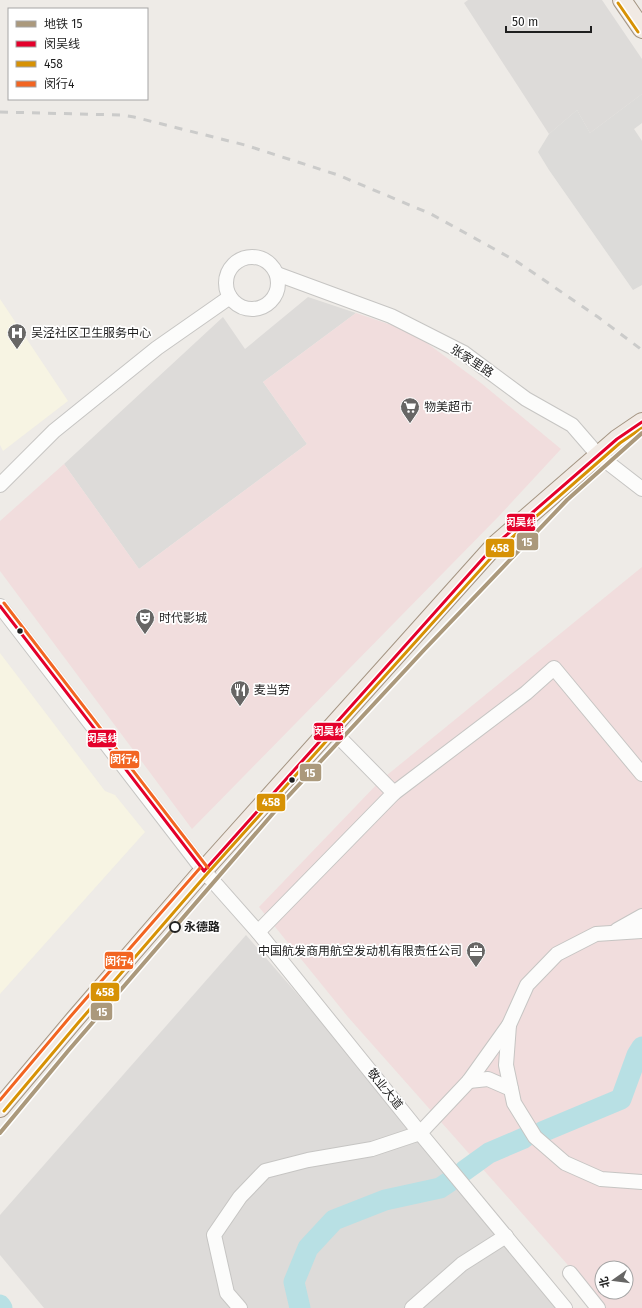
<svg xmlns="http://www.w3.org/2000/svg" width="642" height="1308" font-family="'Fira Sans','Noto Sans SC',sans-serif">
  <style>
    .residential { fill: #dddbd9 }
    .commercial { fill: #f1dddd; fill-rule: evenodd }
    .education { fill: #f7f4e3 }
    .parking { fill: #dcdbd9 }
    .lines { fill: none; stroke-linecap: round; stroke-linejoin: round }
    .river { stroke: #b8e0e4; stroke-width: 21 }
    .minor-casing { stroke: #c6c5c3; stroke-width: 16 }
    .major-casing { stroke: #a49583; stroke-width: 20 }
    .minor { stroke: #fcfcfb; stroke-width: 14 }
    .major { stroke: #f1eae4; stroke-width: 18 }
    .rail { stroke: #cbcbca; stroke-width: 3; stroke-dasharray: 8 8; stroke-linecap: butt }
    .bus-1-casing { stroke: #fff; stroke-width: 6 }
    .bus-2-casing { stroke: #fff; stroke-width: 6 }
    .bus-3-casing { stroke: #fff; stroke-width: 6 }
    .bus-1 { stroke: #e4002b; stroke-width: 3 }
    .bus-2 { stroke: #d79205; stroke-width: 3 }
    .bus-3 { stroke: #f26522; stroke-width: 3 }
    .metro-1-casing { stroke: #fff; stroke-width: 7 }
    .metro-1 { stroke: #ab997c; stroke-width: 4 }
    .bus-dot { fill: #1f1f1f; stroke: #fff; stroke-width: 1.5 }
    .stop-dot { fill: #fff; stroke: #1f1f1f; stroke-width: 2 }
    .labels { text-anchor: middle; dominant-baseline: central; stroke-width: 3.5; stroke-linejoin: round; paint-order: stroke }
    .poi-label { font-size: 12px; fill: #1f1f1f; stroke: #fff; text-anchor: start }
    .street-label { font-size: 12px; fill: #1f1f1f; stroke: #fff }
    .stop-label { font-size: 12px; font-weight: bold; fill: #1f1f1f; stroke: #fff; text-anchor: start }
    .line-badge { stroke: #fff; stroke-width: 1.5 }
    .badge-label { font-size: 11px; text-anchor: middle; font-weight: bold; fill: #fff }
  </style>
  <rect width="100%" height="100%" fill="#eeebe7"/>
  <g class="residential">
    <path d="M468,0H602L642,59V94L590,133L577,110L549,134L464,3Z"/>
    <path d="M308,297L356,313L263,382L307,444L139,569L64,464L223,317L245,349Z"/>
    <path d="M246,935L570,1308H44L0,1255V1215Z"/>
  </g>
  <g class="commercial">
    <path d="M356,313L412,332L481,383L561,449L500,515L192,829L0,571V521L64,464L139,569L307,444L263,382Z"/>
    <path d="M642,567V1308H606L348,1017L259,907L381,780ZM602,1268H626V1292H602Z"/>
  </g>
  <g class="education">
    <path d="M0,299L68,401L3,451L0,445Z"/>
    <path d="M0,653L105,791L115,795L145,832L0,994Z"/>
  </g>
  <path class="parking" d="M642,94V123L634,129L642,141V285L633,290L549,170L538,152L549,134L577,110L590,133Z"/>
  <g class="lines">
    <g class="river">
      <path d="M542,1132L621,1099L637,1055L642,1047"/>
      <path d="M464,1171L489,1153L524,1138"/>
      <path d="M0,1305L2,1308"/>
      <path d="M300,1308L294,1282L308,1248L334,1220L385,1200L440,1188L449,1182"/>
    </g>
    <g class="minor-casing">
      <g id="minor">
        <circle cx="252" cy="283" r="26"/>
        <path d="M277,274L391,316L464,353L526,399L572,425L598,455L642,489"/>
        <path d="M0,485L54,431L157,348L230,297"/>
        <path d="M0,606L204,871L258,932L420,1133L565,1308"/>
        <path d="M394,793L526,693L554,668L642,774"/>
        <path d="M617,930L642,916"/>
        <path d="M642,931L596,934L557,954L527,985L509,1025L506,1065L514,1103L535,1137L565,1163L601,1179L642,1182"/>
        <path d="M258,932L394,793L331,729"/>
        <path d="M469,1081L488,1079L511,1089"/>
        <path d="M570,1273L598,1308"/>
        <path d="M240,1308L227,1293L214,1235L240,1197L265,1171L308,1160L372,1149L420,1133L469,1081L509,1025"/>
        <path d="M412,1308L462,1264L506,1236"/>
      </g>
    </g>
    <g class="major-casing">
      <g id="major">
        <path d="M622,0L642,29"/>
        <path d="M0,1108L74,1020L202,872L495,545L617,439L642,422"/>
      </g>
    </g>
    <use href="#minor" class="minor"/>
    <use href="#major" class="major"/>
    <path class="rail" d="M0,112L121,115L134,117L245,145L338,175L431,214L516,261L598,317L642,350"/>
    <g class="bus-1-casing">
      <g id="bus-1">
        <path d="M0,606L204,871"/>
        <path d="M204,871L495,545L617,439L642,422"/>
      </g>
    </g>
    <g class="bus-2-casing">
      <g id="bus-2">
        <path d="M618,3L638,32"/>
        <path d="M4,1111L78,1023L206,875L499,549L620,443L642,428"/>
      </g>
    </g>
    <g class="bus-3-casing">
      <g id="bus-3">
        <path d="M4,603L208,868"/>
        <path d="M0,1100L70,1017L200,868"/>
      </g>
    </g>
    <use href="#bus-1" class="bus-1"/>
    <use href="#bus-2" class="bus-2"/>
    <use href="#bus-3" class="bus-3"/>
    <g class="metro-1-casing">
      <path id="metro-1" d="M0,1133L68,1051L282,803L424,650L567,500L642,433"/>
    </g>
    <use href="#metro-1" class="metro-1"/>
  </g>
  <defs>
    <g id="hospital-pin" transform="scale(1)"><path d="M0 17L-7.5 6A9.5 9.5 0 1 1 7.5 6Z" fill="#676665" stroke="#fff"/><path d="M-5-5h3v3.5h4V-5h3V5h-3V1.5h-4V5h-3Z" fill="#fff"/></g>
    <g id="supermarket-pin" transform="scale(1)"><path d="M0 17L-7.5 6A9.5 9.5 0 1 1 7.5 6Z" fill="#676665" stroke="#fff"/><path d="M-6-5.5h2.5l.6 2H6L4.5 2H-2.5L-4.4-4H-6ZM-1.5 3.2a1.3 1.3 0 1 0 .1 0ZM3 3.2a1.3 1.3 0 1 0 .1 0Z" fill="#fff"/></g>
    <g id="theatre-pin" transform="scale(1)"><path d="M0 17L-7.5 6A9.5 9.5 0 1 1 7.5 6Z" fill="#676665" stroke="#fff"/><path d="M-5-5.5Q0-4 5-5.5V0Q5 5 0 6Q-5 5-5 0ZM-3.3-2.5H-1v1.5H-3.3ZM1-2.5H3.3v1.5H1ZM-2.8 1Q0 5.5 2.8 1Z" fill="#fff"/></g>
    <g id="restaurant-pin" transform="scale(1)"><path d="M0 17L-7.5 6A9.5 9.5 0 1 1 7.5 6Z" fill="#676665" stroke="#fff"/><path d="M-5-6h1v4h1v-4h1v4h1v-4h1v5L-1.5 .5V6h-2V.5L-5-1ZM5-6V6H3V1.5H1.5Q1.5-4 5-6Z" fill="#fff"/></g>
    <g id="office-pin" transform="scale(1)"><path d="M0 17L-7.5 6A9.5 9.5 0 1 1 7.5 6Z" fill="#676665" stroke="#fff"/><path d="M-6-3h4V-5.5h4V-3h4V5H-6ZM-1-4.5V-3h2v-1.5ZM-6 0V1H6V0Z" fill="#fff"/></g>
  </defs>
  <g fill-rule="evenodd">
    <use href="#hospital-pin" x="17" y="333"/>
    <use href="#supermarket-pin" x="410" y="407"/>
    <use href="#theatre-pin" x="145" y="618"/>
    <use href="#restaurant-pin" x="240" y="690"/>
    <use href="#office-pin" x="476" y="951"/>
  </g>
  <g class="bus-dot">
    <circle cx="20" cy="631" r="3.5"/>
    <circle cx="292" cy="780" r="3.5"/>
  </g>
  <circle class="stop-dot" cx="175" cy="927" r="5"/>
  <g class="labels">
    <g class="poi-label">
      <text x="31" y="333">吴泾社区卫生服务中心</text>
      <text x="424" y="407">物美超市</text>
      <text x="159" y="618">时代影城</text>
      <text x="254" y="690">麦当劳</text>
      <text x="462" y="951" text-anchor="end">中国航发商用航空发动机有限责任公司</text>
    </g>
    <g class="street-label">
      <text transform="translate(472 361) rotate(33)">张家里路</text>
      <text transform="translate(385 1089) rotate(51)">敬业大道</text>
    </g>
    <g class="stop-label">
      <text x="184" y="927">永德路</text>
    </g>
  </g>
  <g class="line-badge">
    <rect x="506" y="513" width="30" height="19" rx="4" fill="#e4002b"/>
    <rect x="516" y="532" width="23" height="19" rx="4" fill="#ab997c"/>
    <rect x="485" y="538" width="30" height="20" rx="4" fill="#d79205"/>
    <rect x="313" y="722" width="31" height="19" rx="4" fill="#e4002b"/>
    <rect x="87" y="729" width="30" height="19" rx="4" fill="#e4002b"/>
    <rect x="109" y="750" width="31" height="19" rx="4" fill="#f26522"/>
    <rect x="299" y="763" width="23" height="19" rx="4" fill="#ab997c"/>
    <rect x="256" y="793" width="30" height="19" rx="4" fill="#d79205"/>
    <rect x="104" y="951" width="30" height="19" rx="4" fill="#f26522"/>
    <rect x="90" y="982" width="30" height="20" rx="4" fill="#d79205"/>
    <rect x="90" y="1002" width="23" height="19" rx="4" fill="#ab997c"/>
  </g>
  <g class="badge-label">
    <text x="521" y="526">闵吴线</text>
    <text x="527" y="546">15</text>
    <text x="500" y="552">458</text>
    <text x="329" y="735">闵吴线</text>
    <text x="102" y="742">闵吴线</text>
    <text x="124" y="763">闵行4</text>
    <text x="310" y="777">15</text>
    <text x="271" y="806">458</text>
    <text x="119" y="965">闵行4</text>
    <text x="105" y="996">458</text>
    <text x="102" y="1016">15</text>
  </g>
  <rect x="8" y="8" width="140" height="92" fill="#ffffff" stroke="#a5a5a5"/>
  <rect x="16" y="21" width="20" height="6" fill="#ab997c" stroke="#a5a5a5"/>
  <text x="44" y="28" font-size="12" fill="#1f1f1f">地铁 15</text>
  <rect x="16" y="41" width="20" height="6" fill="#e4002b" stroke="#a5a5a5"/>
  <text x="44" y="48" font-size="12" fill="#1f1f1f">闵吴线</text>
  <rect x="16" y="61" width="20" height="6" fill="#d79205" stroke="#a5a5a5"/>
  <text x="44" y="68" font-size="12" fill="#1f1f1f">458</text>
  <rect x="16" y="81" width="20" height="6" fill="#f26522" stroke="#a5a5a5"/>
  <text x="44" y="88" font-size="12" fill="#1f1f1f">闵行4</text>
  <g transform="translate(614 1280) rotate(256)"><circle r="19" fill="#ffffff" stroke="#a5a5a5"/>
  <path d="M0-3L7 15L0 10L-7 15Z" fill="#676665"/>
  <text y="-6" font-size="11" font-weight="bold" text-anchor="middle" fill="#1f1f1f">北</text>
  </g>
  <path d="M506 26v6h85v-6" fill="none" stroke="#1f1f1f" stroke-width="2"/>
  <text x="512" y="26" font-size="12" fill="#1f1f1f" stroke="#ffffff" stroke-width="3" paint-order="stroke">50 m</text>
</svg>
